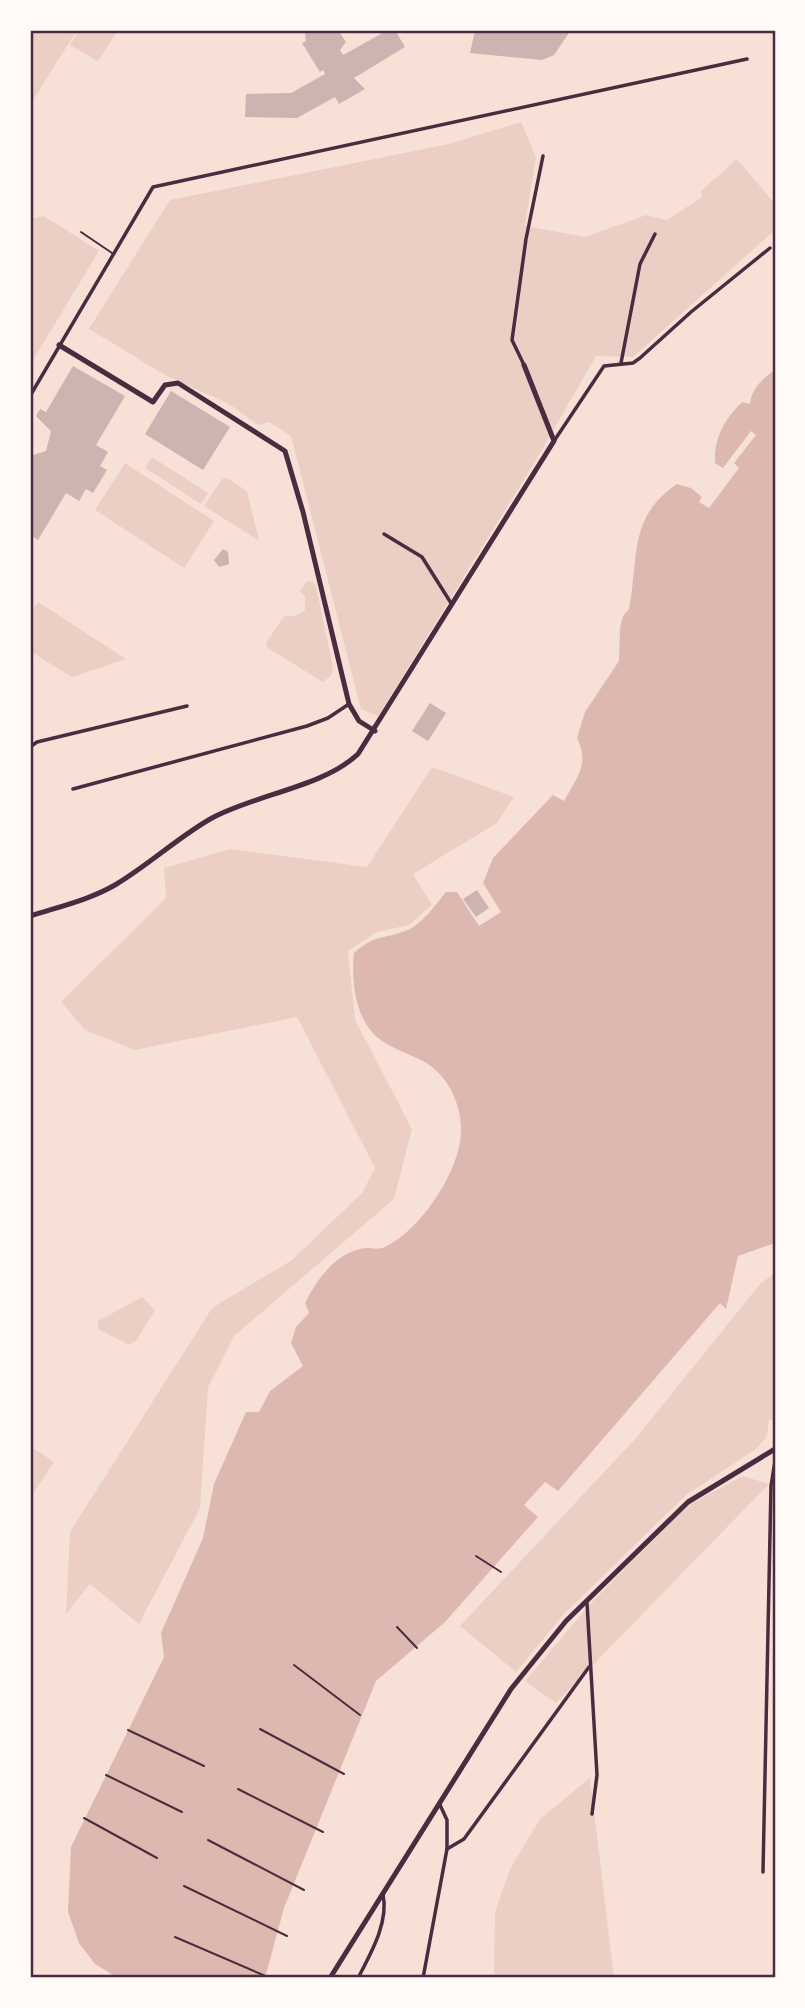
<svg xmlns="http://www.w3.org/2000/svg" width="805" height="2008" font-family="Lato,sans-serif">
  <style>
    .green { fill: #ebcfc5 }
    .water { fill: #dcb8b0 }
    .building { fill: #ccb4b1 }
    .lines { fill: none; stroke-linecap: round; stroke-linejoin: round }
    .path { stroke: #4a2c40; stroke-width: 2 }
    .service { stroke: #4a2c40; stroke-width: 2 }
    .minor { stroke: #4a2c40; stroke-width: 3.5 }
    .tertiary { stroke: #4a2c40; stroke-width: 5 }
    .secondary { stroke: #4a2c40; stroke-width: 5 }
    .neatline { fill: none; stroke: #4a2c40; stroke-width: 2.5 }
  </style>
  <rect width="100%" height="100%" fill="#f7e1d7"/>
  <g class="green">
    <path d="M30,30H77L30,105Z"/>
    <path d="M79,30H118L98,61L70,45Z"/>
    <path d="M521,122L536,157L525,226L585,237L646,215L667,220L702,197L701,191L737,159L775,204V230L633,357L596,356L536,460L378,716L361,709L291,436L269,422L258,425L229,404L165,375L89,329L170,200L449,144Z"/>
    <path d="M44,216L99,251L30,365V219Z"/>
    <path d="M152,457L208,493L201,504L145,468Z"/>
    <path d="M125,463L214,521L184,568L95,510Z"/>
    <path d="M227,478L247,491L259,541L204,506L222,479Z"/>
    <path d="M312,581L316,586L333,667L332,675L323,682L268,648L266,643L284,616H295L305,610V597L300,591L306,582Z"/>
    <path d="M38,602L126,659L72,677L30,651V613Z"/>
    <path d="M432,767L514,797L497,823L413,874L432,905L409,925L377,932L348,951L355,1020L412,1129L394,1199L234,1336L208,1387L200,1508L139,1624L90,1584L66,1614L70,1532L212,1308L292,1260L362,1193L375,1168L297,1017L135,1050L85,1030L61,1002L166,898L164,868L230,849L367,867Z"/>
    <path d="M775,1273V1420H769L767,1436L756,1449L686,1495L564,1614L516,1672L460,1626L636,1438L760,1284Z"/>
    <path d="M142,1297L155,1310L136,1341L129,1345L98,1329V1321Z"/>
    <path d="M30,1446L54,1462L30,1498Z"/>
    <path d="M743,1476L769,1484L556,1703L525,1681L593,1601L687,1506Z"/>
    <path d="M590,1778L614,1978H514L494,1974L495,1912L510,1869L540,1819Z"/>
  </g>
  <path class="water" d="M775,370V1243L738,1256L726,1309L720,1303L558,1491L545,1482L524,1505L538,1517L445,1622L376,1681L284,1908L265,1978H118L95,1964L79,1943L68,1912L71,1847L164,1657L161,1633L203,1538L214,1484L246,1412H259L270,1391L303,1366L291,1343L296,1327L309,1313L305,1303C316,1281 334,1255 360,1249C369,1246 376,1251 385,1247C421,1230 460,1171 461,1132C462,1103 446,1071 419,1059C404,1052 389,1047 377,1037C355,1019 351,979 354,953C377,933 382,940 405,931C422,925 435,905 446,892H457L479,926L501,912L483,883L493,858L553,795L564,801C577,777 590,764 577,738L585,712L619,661L620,628L623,616L629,609C639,557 628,517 677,484L691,488L702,497L699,502L709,508L739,468L734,463L756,435L751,431L723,468L715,463C714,438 724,420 742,402L750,404C751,389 763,378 775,370Z"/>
  <g class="building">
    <path d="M310,30H338L346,42L340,50L343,55L388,30H395L405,47L354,78L365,89L339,104L335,97L297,118L245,117L246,94L291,93L325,74L323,70L320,72L302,43L306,41L305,33Z"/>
    <path d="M475,30H571L554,55L542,60L470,53Z"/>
    <path d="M73,366L125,396L96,445L108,452L100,466L107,470L93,493L86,489L79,501L66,493L38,540L30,535V456L46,451L51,431L36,416L40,409L46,412Z"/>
    <path d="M171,391L230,427L203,470L145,434Z"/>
    <path d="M223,549L228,552L229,564L219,567L214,560Z"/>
    <path d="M430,703L446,713L428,741L412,731Z"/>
    <path d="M477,890L489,908L476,917L463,899Z"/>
  </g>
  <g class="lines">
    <g class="path">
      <path d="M476,1556L501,1572"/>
      <path d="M397,1627L417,1648"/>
      <path d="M294,1665L360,1715"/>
      <path d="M260,1729L344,1774"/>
      <path d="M128,1730L204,1766"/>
      <path d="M106,1775L182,1812"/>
      <path d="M238,1789L323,1832"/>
      <path d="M84,1818L157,1858"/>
      <path d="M208,1840L304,1890"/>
      <path d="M184,1886L287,1936"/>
      <path d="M175,1937L270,1978"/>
    </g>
    <path class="service" d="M81,232L112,253"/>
    <g class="minor">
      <path d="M621,363L640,264L655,234"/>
      <path d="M524,365L512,340L526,239L543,156"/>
      <path d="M30,396L153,187L747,59"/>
      <path d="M554,441L604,366L633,363L640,358L691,312L770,248"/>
      <path d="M384,534L422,557L451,603"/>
      <path d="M30,747L37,742L187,706"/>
      <path d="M73,789L307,726L328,718L349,704"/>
      <path d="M587,1603L597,1775L592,1814"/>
      <path d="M447,1849L464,1839L589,1667"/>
      <path d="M763,1872L771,1486L775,1461"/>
      <path d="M358,1978C371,1953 389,1922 383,1894"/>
      <path d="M423,1978L447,1849V1820L440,1805"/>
    </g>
    <g class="tertiary">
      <path d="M59,345L153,402L165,385L178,383L285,451L303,512L349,704L359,721L375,731"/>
      <path d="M30,916C58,907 89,900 115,885C149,865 178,837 212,818C257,794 323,787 358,754L554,441L524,365"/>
    </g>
    <path class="secondary" d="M330,1978L511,1689L566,1621L688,1502L775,1449"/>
  </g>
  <rect width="805" height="2008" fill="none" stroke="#fffaf5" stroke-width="63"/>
  <rect x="32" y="32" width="742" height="1944" class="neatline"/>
</svg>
